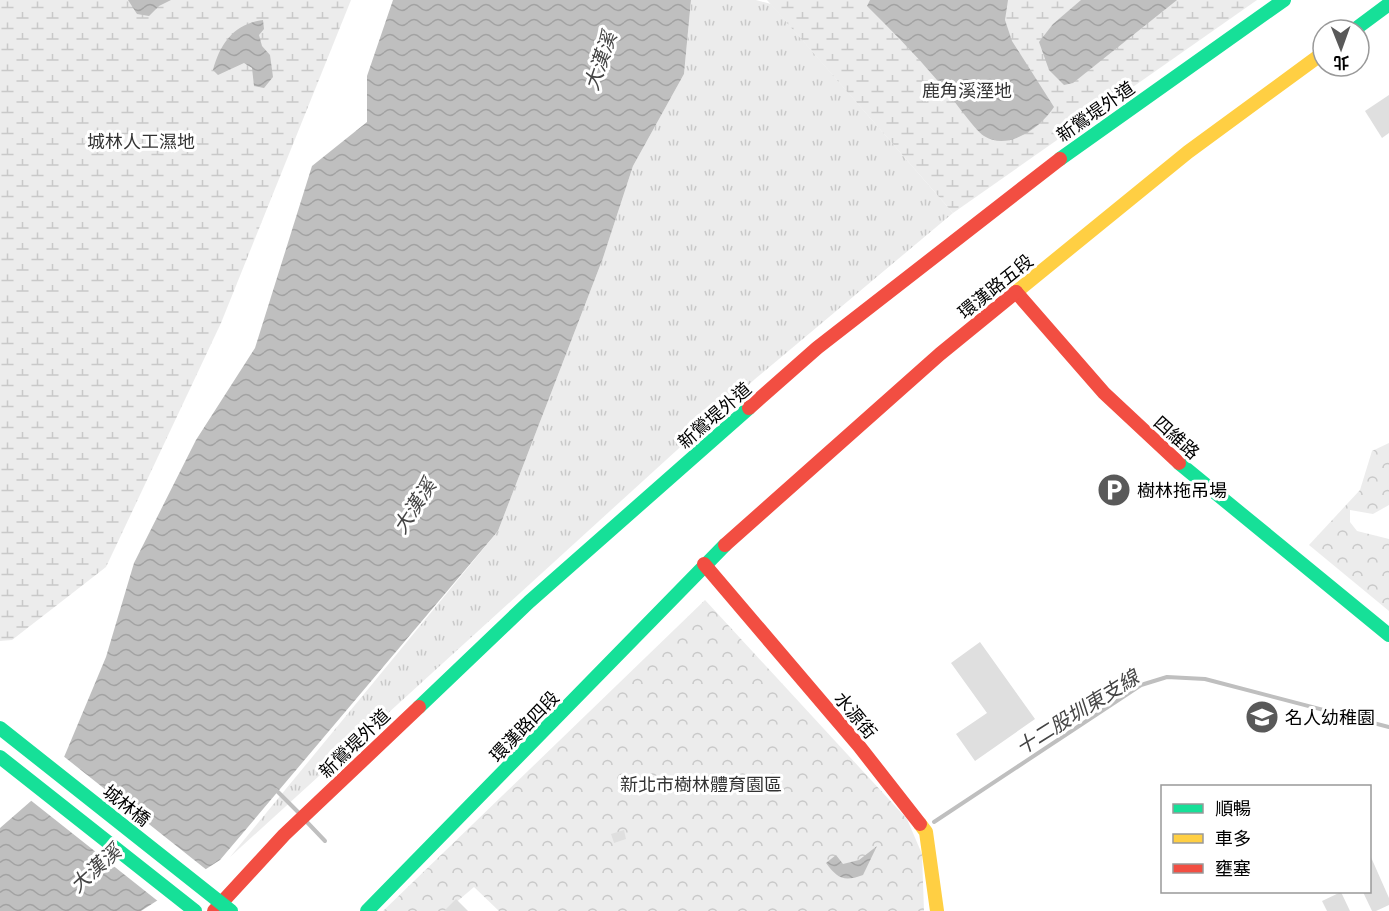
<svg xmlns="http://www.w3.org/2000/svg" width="1389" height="911" font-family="'Noto Sans','Noto Sans TC',sans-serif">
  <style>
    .grass { fill: url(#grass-tufts) }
    .forest { fill: url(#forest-crowns) }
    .wetland { fill: url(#wetland-marsh) }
    .water { fill: url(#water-waves) }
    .pier { fill: #fff }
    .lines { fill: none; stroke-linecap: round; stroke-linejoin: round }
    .stream { stroke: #bfbfbf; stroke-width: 4 }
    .building { fill: #dfdfdf }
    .fast { stroke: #16e098; stroke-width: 14 }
    .slow { stroke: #ffcf43; stroke-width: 14 }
    .jam { stroke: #f24e42; stroke-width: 14 }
    .fast-bridge { stroke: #16e098; stroke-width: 14 }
    .labels { text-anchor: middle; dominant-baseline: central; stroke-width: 6; stroke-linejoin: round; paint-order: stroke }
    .park-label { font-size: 18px; fill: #333; stroke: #fff }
    .street-label { font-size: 18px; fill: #000; stroke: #fff }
    .poi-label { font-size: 18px; fill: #000; stroke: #fff; text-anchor: start }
    .water-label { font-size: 20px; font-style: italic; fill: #444; stroke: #fff }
  </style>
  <defs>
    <pattern id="grass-tufts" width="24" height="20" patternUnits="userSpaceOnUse" patternTransform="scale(1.5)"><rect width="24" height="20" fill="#ececec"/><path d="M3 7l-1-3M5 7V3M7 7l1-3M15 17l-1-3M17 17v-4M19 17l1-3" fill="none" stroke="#c9c9c9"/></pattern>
    <pattern id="forest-crowns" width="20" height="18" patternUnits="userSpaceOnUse" patternTransform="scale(1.5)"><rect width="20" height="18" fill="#ececec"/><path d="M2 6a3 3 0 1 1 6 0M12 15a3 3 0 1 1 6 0" fill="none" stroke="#c9c9c9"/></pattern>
    <pattern id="wetland-marsh" width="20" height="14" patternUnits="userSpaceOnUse" patternTransform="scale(1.5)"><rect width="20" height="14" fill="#ececec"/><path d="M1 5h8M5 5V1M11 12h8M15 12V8" fill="none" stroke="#c9c9c9"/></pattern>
    <pattern id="water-waves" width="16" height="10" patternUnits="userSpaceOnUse" patternTransform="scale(1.5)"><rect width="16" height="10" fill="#bfbfbf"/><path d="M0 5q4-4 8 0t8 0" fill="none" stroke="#a2a2a2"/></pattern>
  </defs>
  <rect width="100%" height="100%" fill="#fff"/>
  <path class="grass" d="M691,0H756L771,4L953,213L755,379L230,857L498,531L603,258L633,166L684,74Z"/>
  <g class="forest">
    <path d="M1389,443V505L1373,514L1350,510V522L1357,531L1389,539V611L1309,545L1360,490L1372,451Z"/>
    <path d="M705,600L907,819L922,854L924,911H499L474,887L446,911H383Z"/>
  </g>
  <g class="wetland">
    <path d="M0,0H351L221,323L106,567L12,640L0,641Z"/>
    <path d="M767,0H1257L953,213Z"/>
  </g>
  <g class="water">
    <path d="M128,0H171L159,6L149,16L137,14Z"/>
    <path d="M393,0H691L684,74L633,166L603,258L498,531L220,860L141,911H0V828L54,781L106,657L134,563L196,440L255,348L312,166L367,122V76Z"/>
    <path d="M870,0H1008L1005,20L1012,41L1054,107C1042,126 1009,152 984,136C974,130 948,91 937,80C915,54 891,30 867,6Z"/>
    <path d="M1081,0H1177L1073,83L1064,85L1049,70L1039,42L1053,24Z"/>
    <path d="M263,20L264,29L259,35L262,46L270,55L273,77L264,88L254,86L252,68L244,63L218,75L213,70C220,43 235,23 263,20Z"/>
    <path d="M877,846L863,875C844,882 838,879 826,863L836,855L843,864L859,860Z"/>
  </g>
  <path class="pier" d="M62,755L208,871L159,902L29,799L52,780Z"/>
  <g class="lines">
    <g class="stream">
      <path d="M276,790L300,814"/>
      <path d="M305,820L325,841"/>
      <path d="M934,822L1141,685L1167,677L1205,679L1389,727"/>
    </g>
  </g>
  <g class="building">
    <path d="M1389,95V133L1382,138L1365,111Z"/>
    <path d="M980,642L1035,719L975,761L956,734L987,713L951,663Z"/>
    <path d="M624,830L626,839L614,843L611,834Z"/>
    <path d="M1370,855L1389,898V905L1376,911H1372L1363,892H1370Z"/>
    <path d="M1341,892L1350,911H1327L1322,901Z"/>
    <path d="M456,899L468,911H444Z"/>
  </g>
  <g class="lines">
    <g class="fast">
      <path d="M1354,30L1389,4"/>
      <path d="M1060,159L1284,0"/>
      <path d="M1179,463L1389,635"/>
      <path d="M419,707L529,602L749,408"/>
      <path d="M0,757L195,911"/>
      <path d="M367,911L725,545"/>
    </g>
    <g class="slow">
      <path d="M1016,292L1188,152L1323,53"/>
      <path d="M920,824L926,832L937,911"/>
    </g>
    <g class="jam">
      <path d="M1016,292L1104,393L1179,463"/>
      <path d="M749,408L817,348L1060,159"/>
      <path d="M725,545L940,354L1016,292"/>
      <path d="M704,564L859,746L920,824"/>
      <path d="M214,911L284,835L419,707"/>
    </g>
    <path class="fast-bridge" d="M0,728L231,911"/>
  </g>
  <defs>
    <g id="parking-disc" transform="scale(1.725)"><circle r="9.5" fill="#595959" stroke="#fff"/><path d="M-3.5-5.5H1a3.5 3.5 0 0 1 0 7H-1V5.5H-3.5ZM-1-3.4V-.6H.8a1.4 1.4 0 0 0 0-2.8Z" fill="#fff"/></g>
    <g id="school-disc" transform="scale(1.725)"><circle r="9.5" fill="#595959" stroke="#fff"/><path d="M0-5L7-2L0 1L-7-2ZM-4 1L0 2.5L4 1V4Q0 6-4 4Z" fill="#fff"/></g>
  </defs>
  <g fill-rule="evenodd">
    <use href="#parking-disc" x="1114" y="490"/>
    <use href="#school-disc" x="1262" y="717"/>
  </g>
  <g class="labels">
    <g class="park-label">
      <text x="967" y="90">鹿角溪溼地</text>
      <text x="141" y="141">城林人工濕地</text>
      <text x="701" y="784">新北市樹林體育園區</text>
    </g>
    <g class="street-label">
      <text transform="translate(1095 111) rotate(-35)">新鶯堤外道</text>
      <text transform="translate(995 286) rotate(-39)">環漢路五段</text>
      <text transform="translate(714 415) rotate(-41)">新鶯堤外道</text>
      <text transform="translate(1177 437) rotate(42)">四維路</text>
      <text transform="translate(856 715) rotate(50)">水源街</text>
      <text transform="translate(524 726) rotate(-46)">環漢路四段</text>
      <text transform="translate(354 743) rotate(-44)">新鶯堤外道</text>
      <text transform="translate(127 805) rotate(38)">城林橋</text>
    </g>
    <g class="poi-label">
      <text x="1137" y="490">樹林拖吊場</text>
      <text x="1285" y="717">名人幼稚園</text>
    </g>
    <g class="water-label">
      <text transform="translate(600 61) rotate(-71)">大漢溪</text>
      <text transform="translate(414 506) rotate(-57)">大漢溪</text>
      <text transform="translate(1077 712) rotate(-32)">十二股圳東支線</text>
      <text transform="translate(95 868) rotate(-42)">大漢溪</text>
    </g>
  </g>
  <rect x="1161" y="785" width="210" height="108" fill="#ffffff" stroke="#999999" stroke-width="1.5"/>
  <rect x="1173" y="804" width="30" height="9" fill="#16e098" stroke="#999999" stroke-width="1.5"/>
  <text x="1215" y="815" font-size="18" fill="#000000">順暢</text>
  <rect x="1173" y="834" width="30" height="9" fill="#ffcf43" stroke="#999999" stroke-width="1.5"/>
  <text x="1215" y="845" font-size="18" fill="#000000">車多</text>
  <rect x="1173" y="864" width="30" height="9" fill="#f24e42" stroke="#999999" stroke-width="1.5"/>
  <text x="1215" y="875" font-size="18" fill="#000000">壅塞</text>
  <g transform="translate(1341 48) rotate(179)"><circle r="28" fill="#ffffff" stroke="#999999" stroke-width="1.5"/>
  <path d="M0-4.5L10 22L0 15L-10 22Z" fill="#595959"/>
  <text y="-9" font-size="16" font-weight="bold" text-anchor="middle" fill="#000000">北</text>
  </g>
</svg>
